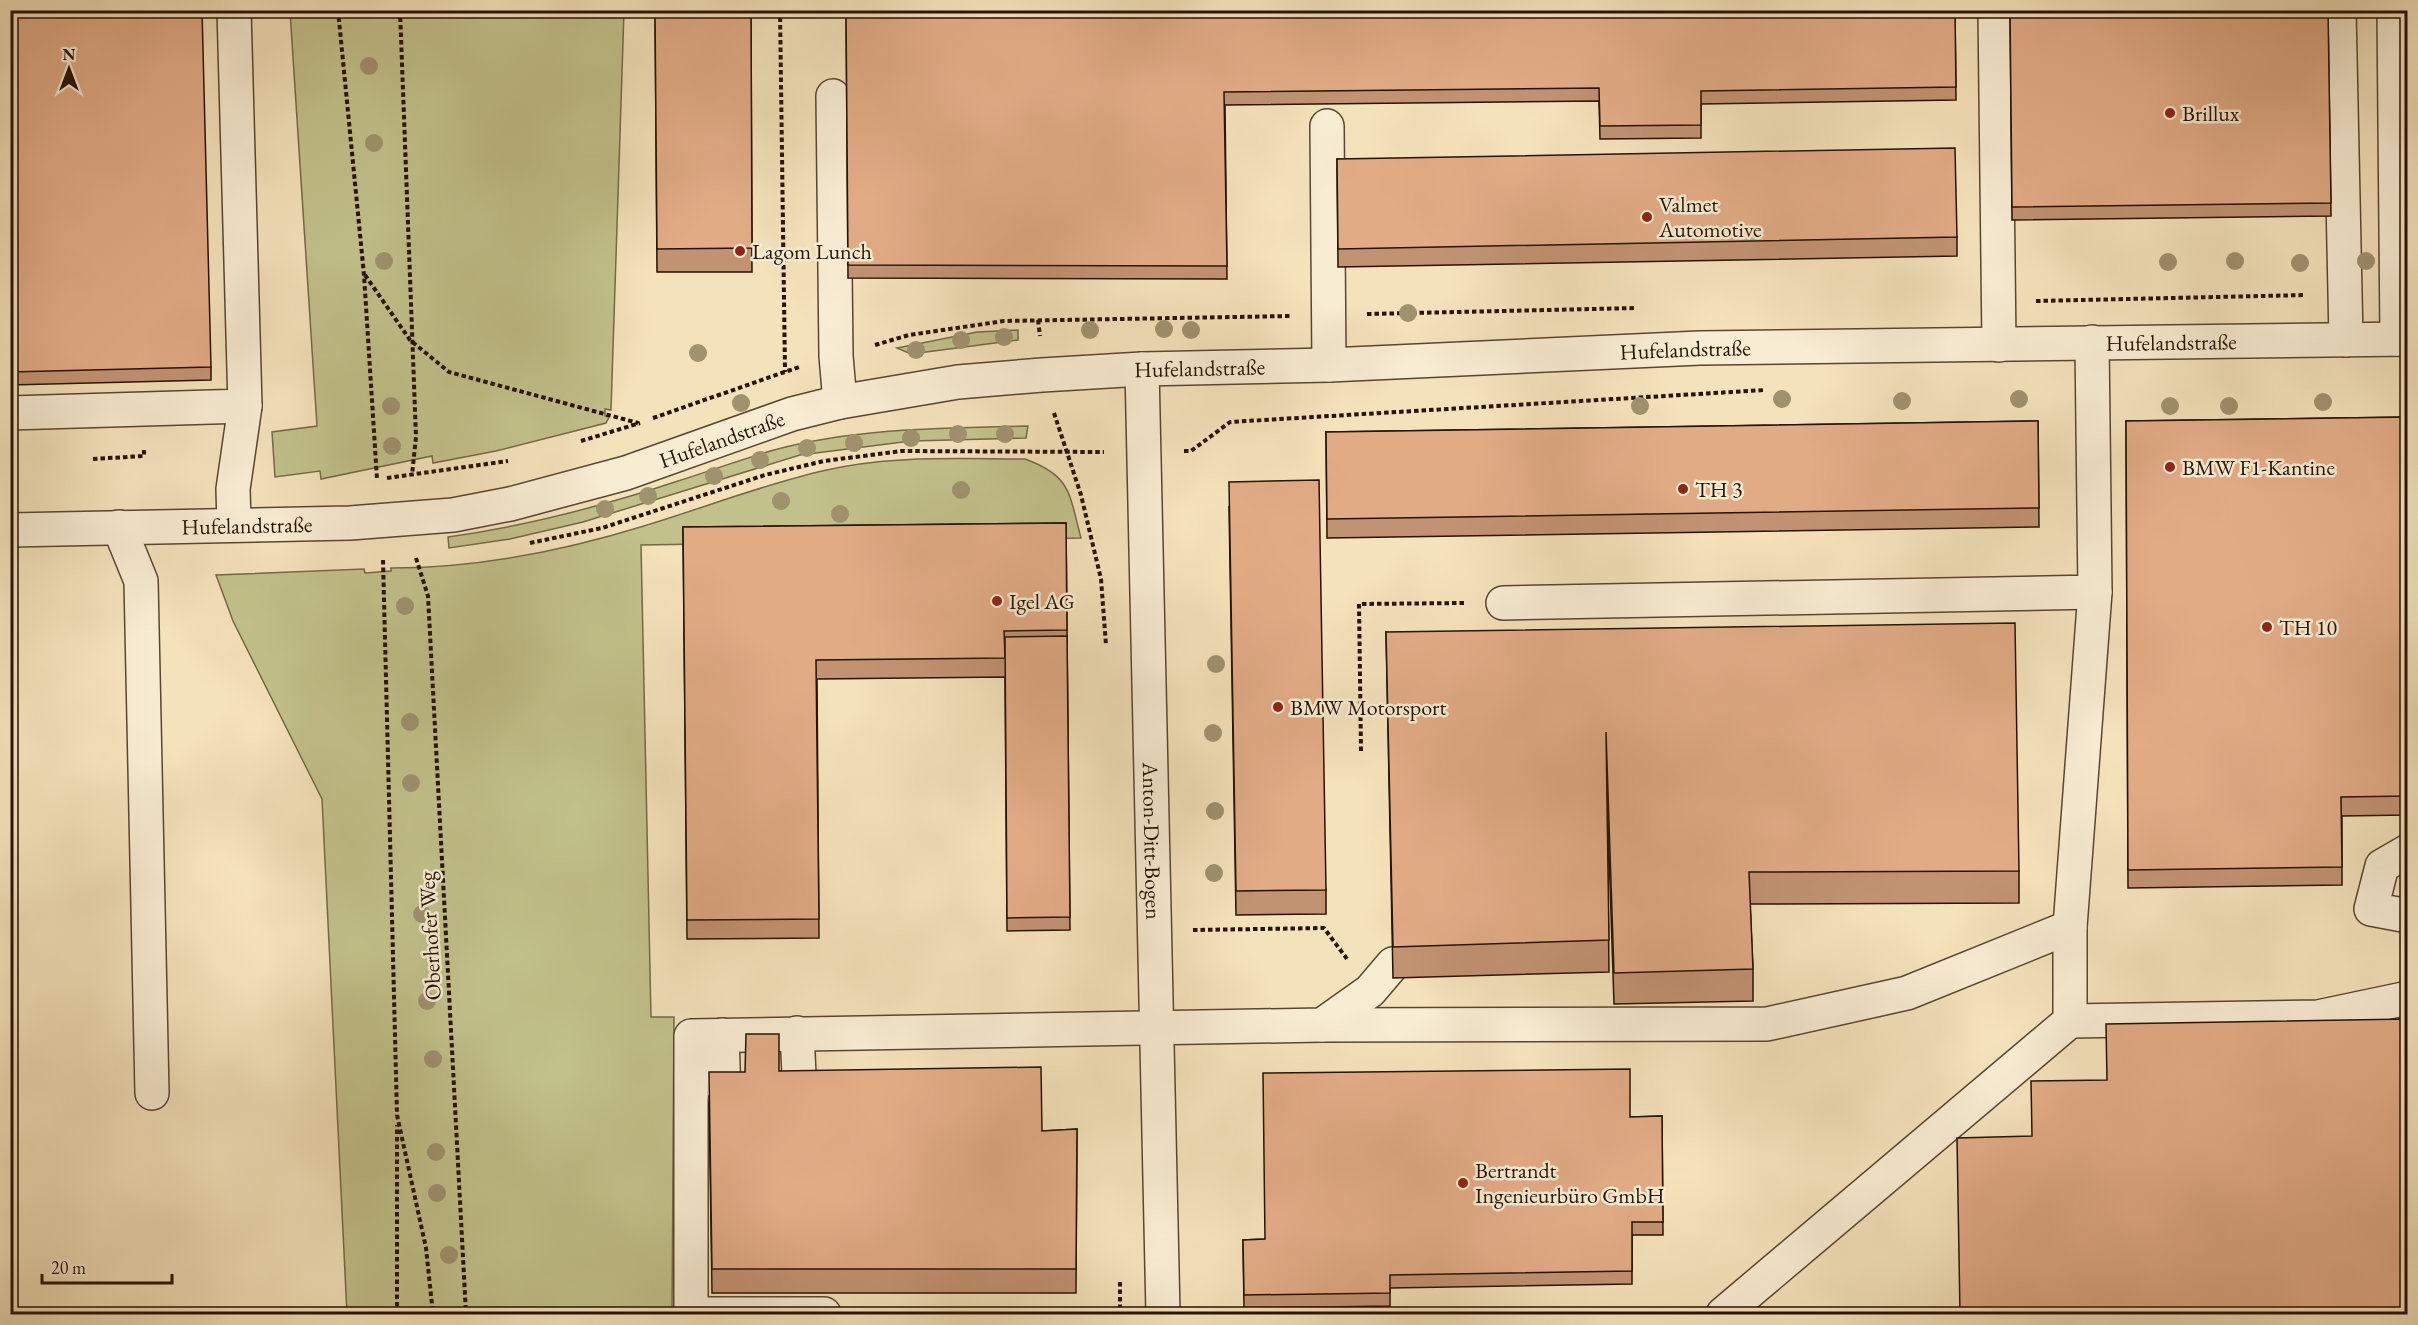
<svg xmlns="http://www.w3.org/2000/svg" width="2418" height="1325" font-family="'EB Garamond',serif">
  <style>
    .green { fill: #c2c18b; stroke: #746a46; stroke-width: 1.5 }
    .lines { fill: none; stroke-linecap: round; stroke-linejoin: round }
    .minor-casing { stroke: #59462f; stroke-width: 36 }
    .path { stroke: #251200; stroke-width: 4; stroke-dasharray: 4.5 3; stroke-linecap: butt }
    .minor { stroke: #f8ecd3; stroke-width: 33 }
    .tree { fill: #a0916f }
    .wall { fill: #c29373; stroke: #251200; stroke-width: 1.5 }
    .building { fill: #e1ab86; stroke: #251200; stroke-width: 1.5 }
    .poi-dot { fill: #8f2418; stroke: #f8ecd3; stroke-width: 2 }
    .labels { text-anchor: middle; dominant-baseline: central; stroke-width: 5; stroke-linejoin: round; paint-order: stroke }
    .poi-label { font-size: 22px; fill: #251200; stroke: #f8ecd3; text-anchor: start }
    .street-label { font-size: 22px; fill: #251200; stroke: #f8ecd3 }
  </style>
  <rect width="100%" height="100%" fill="#f4e2bb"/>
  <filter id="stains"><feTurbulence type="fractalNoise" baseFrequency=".00333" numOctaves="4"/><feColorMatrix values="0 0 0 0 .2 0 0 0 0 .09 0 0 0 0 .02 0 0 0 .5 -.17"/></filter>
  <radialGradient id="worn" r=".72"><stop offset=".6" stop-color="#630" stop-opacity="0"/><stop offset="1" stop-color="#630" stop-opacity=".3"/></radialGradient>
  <g class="green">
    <path d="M290,11H624L611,410L605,409V416L609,417L606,423L496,451L433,463L432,456L321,479L320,471L275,477L272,432L317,426Z"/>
    <path d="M1018,330V340L911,354L897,348L977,332Z"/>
    <path d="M1028,426L1026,438L911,441L800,455L583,522L510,539L449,548L448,537C527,526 603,506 678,481C710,471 742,459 774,450C856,428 943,428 1028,426Z"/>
    <path d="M1025,459C1072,476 1069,494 1081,538L641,545L651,1017H674L672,1314H347L322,799L233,621L216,575L364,569L365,573L391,571V568C474,568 563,551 644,526C703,508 762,485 822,471C888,455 958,459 1025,459Z"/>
  </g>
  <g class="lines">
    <g class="minor-casing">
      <g id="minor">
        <path d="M1995,10L1999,345"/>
        <path d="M2339,10L2346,340"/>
        <path d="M2394,10L2397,339"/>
        <path d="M833,96L836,356L840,402"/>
        <path d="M1327,126L1329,365"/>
        <path id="s1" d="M1142,369L1163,1314"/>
        <path d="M10,413L245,406L234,10"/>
        <path d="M234,524L233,489L245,406"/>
        <path d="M119,527L141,581L152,1093"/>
        <path id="s2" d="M10,530L350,523L453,515L510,504L626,473L792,414L840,402L958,382L1042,375L1142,369L1329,365L1700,348L2408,339"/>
        <path d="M1503,603L2095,592L2092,342"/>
        <path d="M2408,851L2382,866L2371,909L2408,916"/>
        <path d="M2070,1021L2318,1017L2408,998"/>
        <path d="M1322,1025L1767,1024L1907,993L2070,927"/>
        <path d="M797,1033L800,1095"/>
        <path d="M722,1035L724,1096"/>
        <path d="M824,1314H691V1036L1322,1025L1370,991L1393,964"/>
        <path d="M1723,1314L2070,1021V927L2095,592"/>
      </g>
    </g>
    <g class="path">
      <path d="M338,10L364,275L377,479"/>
      <path d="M400,10L416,437L412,475"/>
      <path d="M780,10L785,372"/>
      <path d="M365,275L410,340L449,372L638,423"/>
      <path d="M2036,301L2305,295"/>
      <path d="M1367,314L1636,308"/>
      <path d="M1038,320L1040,336"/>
      <path d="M875,345L909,335L1004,321L1291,316"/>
      <path d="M1054,413L1081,495L1101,579L1106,645"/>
      <path d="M653,418L799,367"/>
      <path d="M581,441L640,423"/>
      <path d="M1184,451H1191L1230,422L1765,390"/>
      <path d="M93,459L144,456V449"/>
      <path d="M387,478L508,461"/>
      <path d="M530,543L602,528L765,475L824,461L902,451L1104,452"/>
      <path d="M416,558L428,596L466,1314"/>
      <path d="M383,560L397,1115L426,1248L433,1314"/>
      <path d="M1361,751L1359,604L1464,603"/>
      <path d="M1193,930L1324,928L1347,959"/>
      <path d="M1120,1282V1314"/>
      <path d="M397,1314V1125"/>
    </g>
    <use href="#minor" class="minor"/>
  </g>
  <g class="tree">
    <circle cx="369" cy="66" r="9"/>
    <circle cx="374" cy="143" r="9"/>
    <circle cx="384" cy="261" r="9"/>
    <circle cx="2235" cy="261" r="9"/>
    <circle cx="2366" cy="261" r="9"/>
    <circle cx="2168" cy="262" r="9"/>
    <circle cx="2300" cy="263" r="9"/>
    <circle cx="1408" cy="313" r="9"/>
    <circle cx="1164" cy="329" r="9"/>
    <circle cx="1090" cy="330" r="9"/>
    <circle cx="1191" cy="330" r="9"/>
    <circle cx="1004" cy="337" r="9"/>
    <circle cx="961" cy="340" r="9"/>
    <circle cx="916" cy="350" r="9"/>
    <circle cx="698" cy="353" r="9"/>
    <circle cx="1782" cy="399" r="9"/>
    <circle cx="2019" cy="399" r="9"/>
    <circle cx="1902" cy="401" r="9"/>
    <circle cx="2323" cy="402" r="9"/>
    <circle cx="741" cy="403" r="9"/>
    <circle cx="391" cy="406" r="9"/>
    <circle cx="1640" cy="406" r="9"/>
    <circle cx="2170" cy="406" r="9"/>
    <circle cx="2229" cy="406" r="9"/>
    <circle cx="958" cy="434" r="9"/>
    <circle cx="1005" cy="434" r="9"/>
    <circle cx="911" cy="438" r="9"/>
    <circle cx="854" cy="443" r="9"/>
    <circle cx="392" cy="446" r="9"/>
    <circle cx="807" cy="448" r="9"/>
    <circle cx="760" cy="460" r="9"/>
    <circle cx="714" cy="476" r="9"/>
    <circle cx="961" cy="490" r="9"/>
    <circle cx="648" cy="496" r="9"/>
    <circle cx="781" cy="501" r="9"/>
    <circle cx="605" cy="509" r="9"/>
    <circle cx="840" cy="514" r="9"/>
    <circle cx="405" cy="606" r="9"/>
    <circle cx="1216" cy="664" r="9"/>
    <circle cx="410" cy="722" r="9"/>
    <circle cx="1213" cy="733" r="9"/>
    <circle cx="411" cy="783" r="9"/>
    <circle cx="1215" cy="811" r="9"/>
    <circle cx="1214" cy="873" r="9"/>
    <circle cx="422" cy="914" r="9"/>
    <circle cx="427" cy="1001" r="9"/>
    <circle cx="433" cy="1059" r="9"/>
    <circle cx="436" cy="1152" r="9"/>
    <circle cx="437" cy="1193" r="9"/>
    <circle cx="449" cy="1255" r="9"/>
  </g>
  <g class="wall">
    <path d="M10,10L211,367V380L10,385Z"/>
    <path d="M655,10H751L752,272H657Z"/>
    <path d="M846,10H1955L1956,100L1701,104V138L1600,139L1599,101L1225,105L1227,279L848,278Z"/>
    <path d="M2010,10H2328L2331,216L2012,220Z"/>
    <path d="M1337,159L1957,237V256L1338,267Z"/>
    <path d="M2408,417V815L2342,816V885L2128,888L2126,421Z"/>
    <path d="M2038,421L2039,527L1327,538L1326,432Z"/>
    <path d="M1229,506L1326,890V914L1236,915Z"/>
    <path d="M1066,523L1070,930L1007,931L1005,677L817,679L819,938L687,939L683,527Z"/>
    <path d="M1386,632L2019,871V903L1750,904L1753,969V1001L1614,1004L1607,794L1609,972L1393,978Z"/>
    <path d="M779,1071L1042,1131L1077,1129L1076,1293H712L709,1096Z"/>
    <path d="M1662,1116L1663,1235H1632V1284L1390,1288V1306L1244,1308L1243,1240L1265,1239L1630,1117Z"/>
  </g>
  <g class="building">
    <path d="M10,10H202L211,367L10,372Z"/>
    <path d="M655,10H751L752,248L657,249Z"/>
    <path d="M846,10H1955L1956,87L1701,91V125L1600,126L1599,88L1224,92L1227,266L848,265Z"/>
    <path d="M2010,10H2328L2331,203L2012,207Z"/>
    <path d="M1955,148L1957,237L1338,249L1337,159Z"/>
    <path d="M2408,417V796L2341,797L2342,867L2128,870L2126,421Z"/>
    <path d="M2038,421L2039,508L1327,519L1326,432Z"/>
    <path d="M1319,480L1326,890L1236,891L1229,482Z"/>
    <path d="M1066,523L1067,630L1004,631L1005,658L816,660L819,919L687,920L683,527Z"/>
    <path d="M2015,623L2019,871L1749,872L1753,969L1614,973L1606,732L1609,940L1393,947L1386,632Z"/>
    <path d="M1067,636L1070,917L1007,918L1005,637Z"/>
    <path d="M2408,1019V1314H1960L1957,1138L2032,1136L2031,1081L2107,1080L2106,1024Z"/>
    <path d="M746,1034H779V1071L1041,1067L1042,1131L1077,1129L1076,1269H712L709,1072H745Z"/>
    <path d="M1630,1069V1117L1662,1116L1663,1222H1632V1271L1390,1275V1293L1244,1295L1243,1240L1265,1239L1263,1073Z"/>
  </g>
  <g class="poi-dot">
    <circle cx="2170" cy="113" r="6"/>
    <circle cx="1647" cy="217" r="6"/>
    <circle cx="740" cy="251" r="6"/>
    <circle cx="2170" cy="467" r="6"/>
    <circle cx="1683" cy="489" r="6"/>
    <circle cx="997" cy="601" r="6"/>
    <circle cx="2267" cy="627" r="6"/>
    <circle cx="1278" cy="707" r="6"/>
    <circle cx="1463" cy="1183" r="6"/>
  </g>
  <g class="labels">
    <g class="poi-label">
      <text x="2182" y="113">Brillux</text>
      <text x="1659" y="204">Valmet<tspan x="1659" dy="25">Automotive</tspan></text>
      <text x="752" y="251">Lagom Lunch</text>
      <text x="2182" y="467">BMW F1-Kantine</text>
      <text x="1695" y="489">TH 3</text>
      <text x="1009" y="601">Igel AG</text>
      <text x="2279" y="627">TH 10</text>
      <text x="1290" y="707">BMW Motorsport</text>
      <text x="1475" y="1170">Bertrandt<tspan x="1475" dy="25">Ingenieurbüro GmbH</tspan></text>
    </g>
    <g class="street-label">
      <text stroke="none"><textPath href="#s2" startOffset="2181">Hufelandstraße</textPath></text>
      <text stroke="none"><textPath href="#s2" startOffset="1695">Hufelandstraße</textPath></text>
      <text stroke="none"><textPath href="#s2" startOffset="1209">Hufelandstraße</textPath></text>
      <text stroke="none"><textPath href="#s2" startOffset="723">Hufelandstraße</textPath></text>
      <text stroke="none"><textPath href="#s2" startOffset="237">Hufelandstraße</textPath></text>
      <text stroke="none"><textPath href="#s1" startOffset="472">Anton-Ditt-Bogen</textPath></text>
      <text transform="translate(430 936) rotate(-93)">Oberhofer Weg</text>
    </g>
  </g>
  <rect width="2418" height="1325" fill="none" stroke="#f4e2bb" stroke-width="36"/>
  <rect x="12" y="12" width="2394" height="1301" fill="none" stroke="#251200" stroke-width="3"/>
  <rect x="18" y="18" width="2382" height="1289" fill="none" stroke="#251200" stroke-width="1.5"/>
  <g transform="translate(69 69)" stroke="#f8ecd3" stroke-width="4.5" paint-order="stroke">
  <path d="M0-4.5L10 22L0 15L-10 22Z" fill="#251200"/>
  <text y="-9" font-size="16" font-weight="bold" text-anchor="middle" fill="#251200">N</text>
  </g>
  <path d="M42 1274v9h130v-9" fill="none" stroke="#251200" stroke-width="3"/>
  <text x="51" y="1274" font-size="18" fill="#251200" stroke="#f8ecd3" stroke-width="4.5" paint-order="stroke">20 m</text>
  <rect width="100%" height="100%" filter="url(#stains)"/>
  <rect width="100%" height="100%" fill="url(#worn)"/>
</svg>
